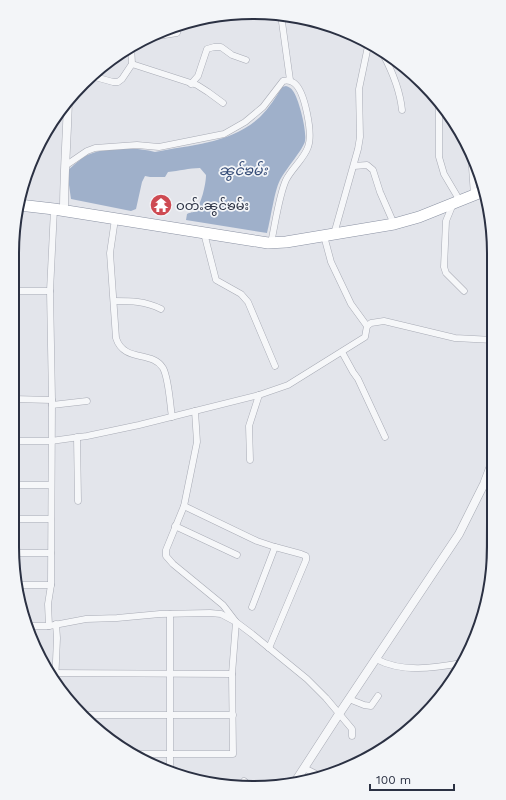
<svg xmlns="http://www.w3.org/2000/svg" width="506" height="800" font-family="'Work Sans','Noto Sans Myanmar',sans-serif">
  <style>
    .water { fill: #9fb0ca }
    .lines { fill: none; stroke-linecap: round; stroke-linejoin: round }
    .minor-casing { stroke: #a8abb5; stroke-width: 7 }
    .tertiary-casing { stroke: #a8abb5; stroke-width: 9 }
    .trunk-casing { stroke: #8a91a2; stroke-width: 12 }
    .minor { stroke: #f6f7f9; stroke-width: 6 }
    .tertiary { stroke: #f6f7f9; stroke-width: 8 }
    .trunk { stroke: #fff; stroke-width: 11 }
    .labels { text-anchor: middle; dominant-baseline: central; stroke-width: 3.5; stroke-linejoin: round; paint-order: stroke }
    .poi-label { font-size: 13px; fill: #2b3143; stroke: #f3f5f8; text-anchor: start }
    .water-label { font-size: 14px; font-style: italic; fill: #354c77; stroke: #f3f5f8 }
    .rim { fill: none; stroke: #2b3143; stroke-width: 2 }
  </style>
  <rect width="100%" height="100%" fill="#e3e5eb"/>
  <path class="water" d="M286,86C289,87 291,88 293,91C299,99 307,131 305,141C304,148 285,170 280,180C274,192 271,218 267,233L186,220L187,214C188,213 193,212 194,212C201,206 206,184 206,175L200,168C189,168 179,171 168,172L165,177H150L145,176L142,182L136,209L131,211L71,199L67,171C74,165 82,157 90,154C107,147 138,147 155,152C193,144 230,144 260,117C269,108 276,97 282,87Z"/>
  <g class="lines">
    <g class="minor-casing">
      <g id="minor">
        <path d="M283,18L282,22L290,80"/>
        <path d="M158,36L177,33L178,29"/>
        <path d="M383,54C392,71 400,90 402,110"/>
        <path d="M132,64L197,85L208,92L223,103"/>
        <path d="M95,77L113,82H118L122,79L132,64L131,45"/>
        <path d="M191,84L198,76L207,49L214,47H221L232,55L246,60"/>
        <path d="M439,107V157L444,174L460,201"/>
        <path d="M473,158L472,167L474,195"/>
        <path d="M65,166L87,151L95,148L137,145L159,147L224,134L245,122L263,107L283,81C287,80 290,80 294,83C305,91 313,134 308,147C304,159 292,168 286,180C279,195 275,225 271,243"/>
        <path d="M354,166L367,165L373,170L380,192L394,224"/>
        <path d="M453,204L446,221L444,267L446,273L464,291"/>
        <path d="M115,219L110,253L116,338C124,363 152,350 163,368C169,379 170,405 172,417"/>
        <path d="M204,233L216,280L241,294L248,302L275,366"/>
        <path d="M334,234L358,149L360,137L359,89L368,46"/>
        <path d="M324,236L331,262L351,304L367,326"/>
        <path d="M14,291H50"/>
        <path d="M114,301C131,301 145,301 161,309"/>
        <path d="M342,352L353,372L358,379L385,437"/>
        <path d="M13,399L52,400"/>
        <path d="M52,405L87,401"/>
        <path d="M77,437L78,501"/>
        <path d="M13,441H51L87,436L139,425L259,395L288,385L365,337L367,326L371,323L384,321L455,338L493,340"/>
        <path d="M250,460L249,426L259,395"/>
        <path d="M12,485H51"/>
        <path d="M490,488L489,558L492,580"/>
        <path d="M184,506L257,541L275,547L301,554L306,556V560L269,648"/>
        <path d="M12,519H51"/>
        <path d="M175,526L237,555"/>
        <path d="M13,553H51"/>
        <path d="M18,585H51"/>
        <path d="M252,607L275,547"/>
        <path d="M26,626H49L86,619L117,618L160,614L210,613L221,614L236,622L252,634L307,679L326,698L352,729V736"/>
        <path d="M49,626L48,604L51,585L52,400L50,291L54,209"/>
        <path d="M376,659C402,673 434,668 462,663"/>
        <path d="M49,673L232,674"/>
        <path d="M55,684L57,638L56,624"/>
        <path d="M349,699L364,705L371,706L378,696"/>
        <path d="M84,715H233"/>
        <path d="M136,754H233L232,674L236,622L223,605L173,564L166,556V550L184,506L197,442L195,411"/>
        <path d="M304,768L322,777"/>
        <path d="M170,772V614"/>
        <path d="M244,781L252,788"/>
      </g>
    </g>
    <g class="tertiary-casing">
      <g id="tertiary">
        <path d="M64,210C64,174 67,137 68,100"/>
        <path d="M295,782L339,714L459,534L484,484L492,463"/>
      </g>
    </g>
    <g class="trunk-casing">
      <path id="trunk" d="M19,205L54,209L268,243L286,242L394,224L419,217L484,191"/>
    </g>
    <use href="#minor" class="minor"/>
    <use href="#tertiary" class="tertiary"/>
    <use href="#trunk" class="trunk"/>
  </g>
  <defs>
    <g id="temple-disc" transform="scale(1.15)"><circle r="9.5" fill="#ce4a52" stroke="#f3f5f8"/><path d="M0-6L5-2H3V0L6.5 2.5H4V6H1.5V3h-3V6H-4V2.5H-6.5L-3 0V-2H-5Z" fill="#fff"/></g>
  </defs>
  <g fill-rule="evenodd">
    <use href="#temple-disc" x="161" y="205"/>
  </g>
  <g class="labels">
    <g class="poi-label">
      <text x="176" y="205">ဝတ်ႉၼွင်ၶမ်း</text>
    </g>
    <g class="water-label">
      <text x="243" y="170">ၼွင်ၶမ်း</text>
    </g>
  </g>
  <path d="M0 0H506V800H0ZM253 19H253A234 234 0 0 1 487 253V547A234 234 0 0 1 253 781H253A234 234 0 0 1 19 547V253A234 234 0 0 1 253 19Z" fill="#f3f5f8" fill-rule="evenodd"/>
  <path class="rim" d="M253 19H253A234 234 0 0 1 487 253V547A234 234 0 0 1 253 781H253A234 234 0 0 1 19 547V253A234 234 0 0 1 253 19Z"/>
  <path d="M370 784v6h84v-6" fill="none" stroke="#2b3143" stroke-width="2"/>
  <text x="376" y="784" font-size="12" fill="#2b3143" stroke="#f3f5f8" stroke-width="3" paint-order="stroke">100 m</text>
</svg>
